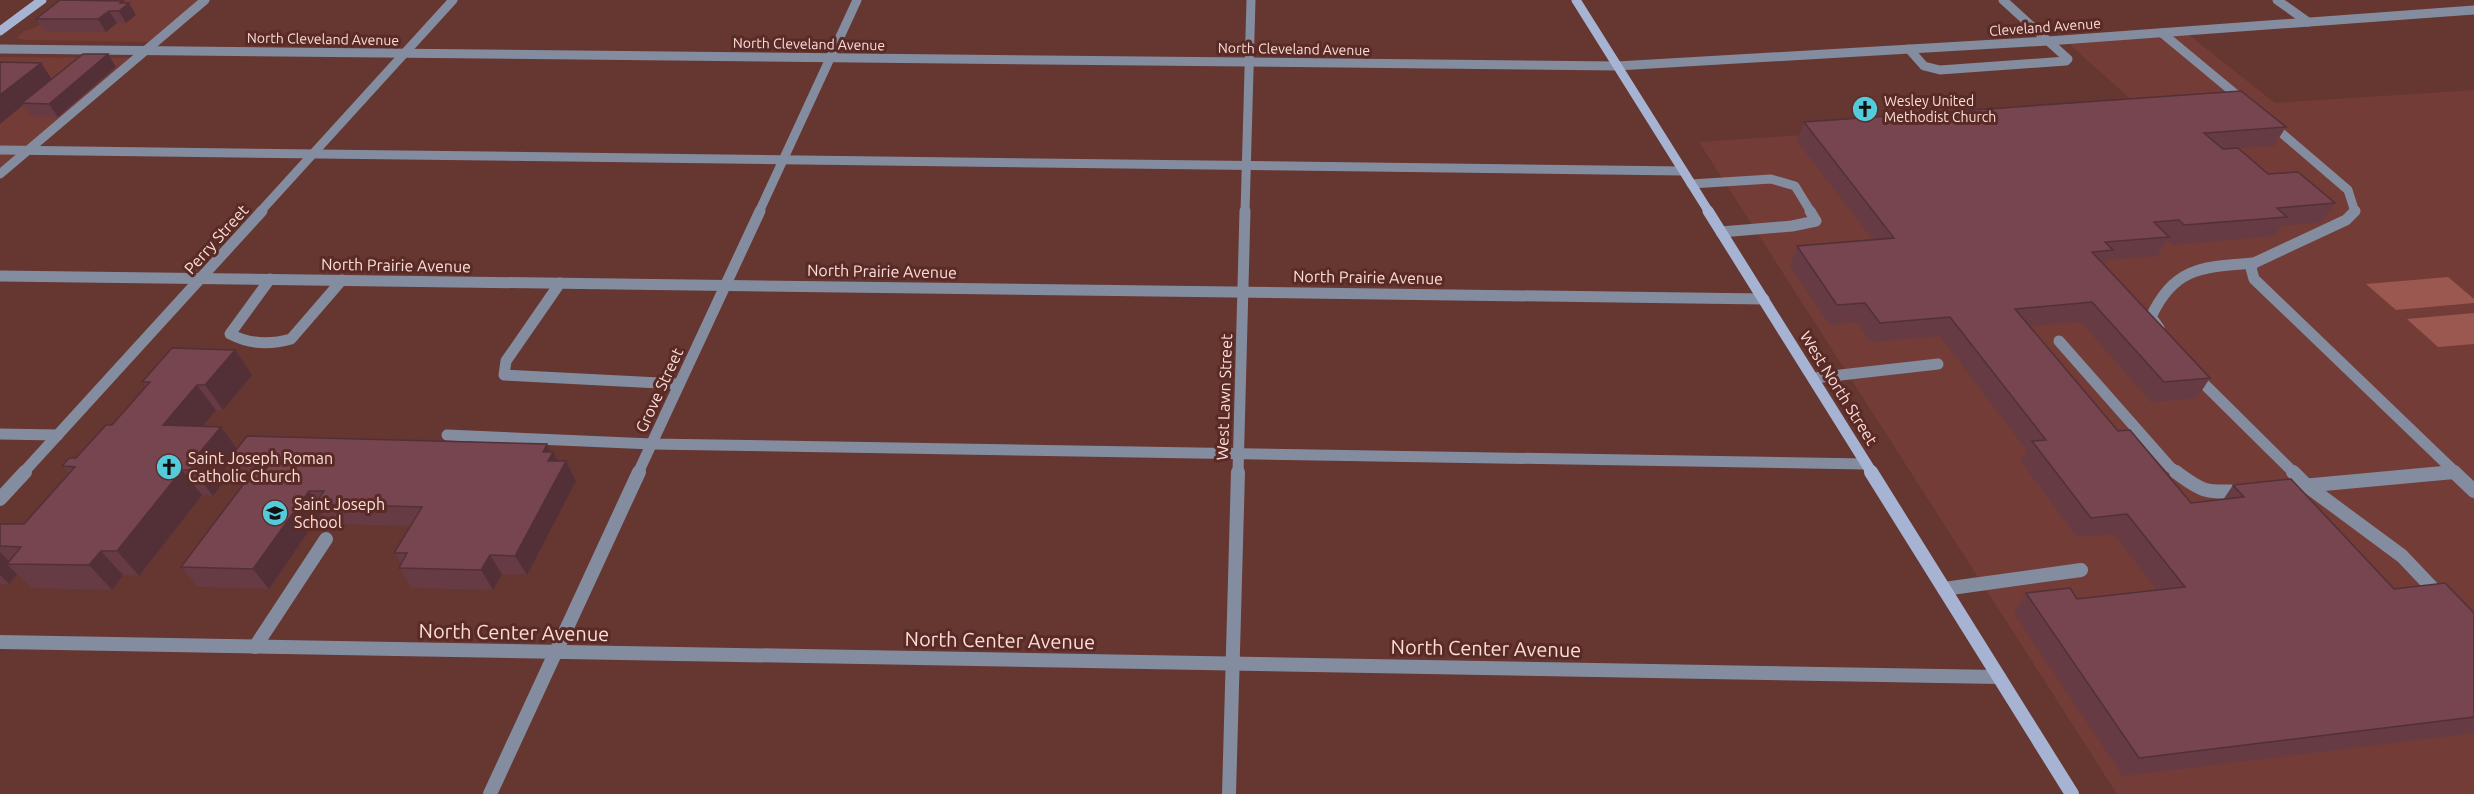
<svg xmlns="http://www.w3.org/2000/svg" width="2474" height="794" font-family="Ubuntu,sans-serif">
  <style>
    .built { fill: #743c36 }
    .green { fill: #9b5850 }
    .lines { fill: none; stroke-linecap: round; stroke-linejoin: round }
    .service-far2 { stroke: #848ca0; stroke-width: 9 }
    .service-far1 { stroke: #848ca0; stroke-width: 11 }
    .service { stroke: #848ca0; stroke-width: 14 }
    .minor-far2 { stroke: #848ca0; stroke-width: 9 }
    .minor-far1 { stroke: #848ca0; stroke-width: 11 }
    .minor { stroke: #848ca0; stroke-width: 14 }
    .tertiary { stroke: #848ca0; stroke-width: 14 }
    .secondary-far2 { stroke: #a6b3d2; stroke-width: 9 }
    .secondary-far1 { stroke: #a6b3d2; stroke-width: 11 }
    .secondary { stroke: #a6b3d2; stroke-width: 14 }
    .wall { fill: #663b44 }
    .shaded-wall { fill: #533037 }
    .building { fill: #77454f; stroke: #533037; stroke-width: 1.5 }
    .labels { text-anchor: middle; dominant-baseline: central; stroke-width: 6; stroke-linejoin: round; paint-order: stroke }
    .far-street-label { font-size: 14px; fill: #fcddd8; stroke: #5a2b26 }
    .far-poi-label { font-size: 14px; fill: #fcddd8; stroke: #5a2b26; text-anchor: start }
    .street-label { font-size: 16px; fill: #fcddd8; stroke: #5a2b26 }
    .poi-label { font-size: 16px; fill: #fcddd8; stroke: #5a2b26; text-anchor: start }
    .near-street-label { font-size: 20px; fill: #fcddd8; stroke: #5a2b26 }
  </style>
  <rect width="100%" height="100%" fill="#663630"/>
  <g class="built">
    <path d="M71,0H199L148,42L25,40L17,38L24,31L35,28Z"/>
    <path d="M2189,35L2275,103L2474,90V794H2117L1699,142L2145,112L2068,43Z"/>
    <path d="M0,57H14L131,58L0,170Z"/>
  </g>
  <g class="green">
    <path d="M2448,277L2474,299V303L2396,310L2366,284Z"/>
    <path d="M2474,313V344L2438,347L2407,319Z"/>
  </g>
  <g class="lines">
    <g class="service-far2">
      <path d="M2162,33L2244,101"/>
      <path d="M1909,49L1924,66L1940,70L2066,61L2068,59L2048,41"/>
      <path d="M2271,124L2348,190L2355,212"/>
      <path d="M0,150L1683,171"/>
      <path d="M0,174L205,0"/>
      <path d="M1691,184L1771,179L1795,186L1811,212"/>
    </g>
    <g class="service-far1">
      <path d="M2355,211L2346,220L2254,263L2251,268L2254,279L2456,473"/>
      <path d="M1721,232L1792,226L1816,221L1810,211"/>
      <path d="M270,279L230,334C249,344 270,345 291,339L342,280"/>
      <path d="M560,283L506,361L504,375L679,384"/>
      <path d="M2159,328L2151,317C2174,266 2204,267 2254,263"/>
      <path d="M2059,341L2170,467L2178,473"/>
      <path d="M2195,375L2294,473"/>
      <path d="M1814,378L1938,364"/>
      <path d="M0,434L58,435"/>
      <path d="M447,435L652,444L1866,464"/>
      <path d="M2441,473L2454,472"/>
    </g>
    <g class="service">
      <path d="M2176,472C2205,494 2207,492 2243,491"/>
      <path d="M2293,472L2306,485L2402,556L2440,596"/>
      <path d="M2454,472L2474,491"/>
      <path d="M2302,486L2454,472"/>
      <path d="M1944,589L2081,570"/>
      <path d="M255,647L326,539"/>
    </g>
    <g class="minor-far2">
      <path d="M2003,0L2048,41"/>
      <path d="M2277,0L2308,22"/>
      <path d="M0,49L1617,66L2048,41L2474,10"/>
      <path d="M260,212L453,0"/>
      <path d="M759,212L857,0"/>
      <path d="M1245,212L1251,0"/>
    </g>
    <g class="minor-far1">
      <path d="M0,276L1764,299"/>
      <path d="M23,473L262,211"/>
      <path d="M638,473L760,211"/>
      <path d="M1238,473L1245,211"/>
    </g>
    <g class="minor">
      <path d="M0,499L25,472"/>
      <path d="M490,794L639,472"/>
      <path d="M1229,794L1238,472"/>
    </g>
    <path class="tertiary" d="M0,642L1999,677"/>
    <g class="secondary-far2">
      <path d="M1576,0L1709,212"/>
      <path d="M0,31L42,0"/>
    </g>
    <path class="secondary-far1" d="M1708,211L1872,473"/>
    <path class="secondary" d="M1871,472L2072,794"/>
  </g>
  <g class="wall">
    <path d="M124,3L136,15L126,23H117L106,32L45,31L36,19Z"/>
    <path d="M108,54L116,67L58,117L31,116L23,105L0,124L41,63L52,79Z"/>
    <path d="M1804,122L2286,127L2274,146L2238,148L2268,174L2335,203L2322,222L2281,226L2274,236L2173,245L2167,240L2157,256L2107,260L2104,265L2210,378L2197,398L2151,402L2081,322L2030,326L2118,431L2191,503L2223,500L2233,485L2394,589L2474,613V733L2123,776L2014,613L2026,593L2077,599L2157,590L2114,534L2077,537L2021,461L2027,451L1940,336L1871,342L1857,322L1830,325L1790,266L1797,246L1873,240L1797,141Z"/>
    <path d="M235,350L252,375L223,410H216L202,426L237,449L551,452H553L558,461H566L576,481L527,575L502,574L493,590L412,588L399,568L401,564L394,553L410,526L329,524L321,513L269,589L198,587L181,567L244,484H240L227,467L218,479L222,484L213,496L202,495L139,576L123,575L112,590L32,588L17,574L9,584H0V524H24L69,473L62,466L76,458L112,425L146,387L142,382Z"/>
  </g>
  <g class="shaded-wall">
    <path d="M123,1L126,6L129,3L136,15L126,23L119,11L120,3Z"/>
    <path d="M109,11L117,23L106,32L98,19Z"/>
    <path d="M108,54L116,67L58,117L49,104Z"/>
    <path d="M41,63L53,81L22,103L23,105L0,124V95Z"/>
    <path d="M235,350L252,375L223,410L205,385Z"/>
    <path d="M197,385L216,410L183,450L163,425Z"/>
    <path d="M221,427L239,452L225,464L227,467L218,479L222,484L213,496L193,470L195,458Z"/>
    <path d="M547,444L552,454L553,452L562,469L566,461L576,481L527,575L515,556L543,452Z"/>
    <path d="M182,470L202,495L139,576L117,551Z"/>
    <path d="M309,491L318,504H315L321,513L269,589L253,569Z"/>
    <path d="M101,551L123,575L112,590L89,565Z"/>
    <path d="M0,552L12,564H7L17,574L9,584L0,575Z"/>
    <path d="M490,555L502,574L493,590L481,570Z"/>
  </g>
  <g class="building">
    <path d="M60,0L123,1L120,3H129L119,11H109L98,19H36Z"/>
    <path d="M83,54H108L49,104L22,103Z"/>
    <path d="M0,62L41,63L0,95Z"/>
    <path d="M2241,91L2286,127L2204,133L2223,149L2238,148L2268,174L2298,172L2335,203L2277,208L2287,217L2184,225L2179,220L2154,222L2169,237L2105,242L2113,250L2092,252L2210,378L2164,382L2092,302L2015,309L2118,431L2130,430L2191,503L2244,497L2233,485L2291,479L2394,589L2445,583L2474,613V717L2139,758L2026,593L2070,588L2077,599L2185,587L2127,514L2091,518L2032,441L2046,440L1950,317L1880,323L1865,303L1837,305L1797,246L1894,238L1804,122Z"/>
    <path d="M172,348L235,350L205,385H197L163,425L221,427L195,458L203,459L193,470H182L117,551H101L89,565L7,564L21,547L0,546V524H24L75,467L62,466L69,458H76L106,425H112L150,382H142Z"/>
    <path d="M247,436L547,444L543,452H553L548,461H566L515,556L490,555L481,570L399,568L407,553H394L422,507L315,504L324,491H309L253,569L181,567L252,473H263L269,465L225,464Z"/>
  </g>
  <defs>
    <g id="church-disc" transform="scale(1.35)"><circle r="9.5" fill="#53cbdb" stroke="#5a2b26"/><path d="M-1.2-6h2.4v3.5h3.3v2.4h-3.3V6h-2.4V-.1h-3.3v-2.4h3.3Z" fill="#111"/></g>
    <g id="school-disc" transform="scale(1.35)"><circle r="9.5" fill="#53cbdb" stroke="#5a2b26"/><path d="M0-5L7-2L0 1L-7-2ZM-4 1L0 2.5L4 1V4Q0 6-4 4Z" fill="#111"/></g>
  </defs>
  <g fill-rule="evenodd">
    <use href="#church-disc" x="1865" y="109"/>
    <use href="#church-disc" x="169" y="467"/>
    <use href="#school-disc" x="275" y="513"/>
  </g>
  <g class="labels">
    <g class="far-street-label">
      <text transform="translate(2045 27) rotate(-4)">Cleveland Avenue</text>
      <text transform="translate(323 39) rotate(1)">North Cleveland Avenue</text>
      <text transform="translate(809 44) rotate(1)">North Cleveland Avenue</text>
      <text transform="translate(1294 49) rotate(1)">North Cleveland Avenue</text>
    </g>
    <g class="far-poi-label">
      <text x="1884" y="101">Wesley United<tspan x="1884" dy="16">Methodist Church</tspan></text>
    </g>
    <g class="street-label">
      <text transform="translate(216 239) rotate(-48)">Perry Street</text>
      <text transform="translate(396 265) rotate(1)">North Prairie Avenue</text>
      <text transform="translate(882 271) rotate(1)">North Prairie Avenue</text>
      <text transform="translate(1368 277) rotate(1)">North Prairie Avenue</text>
      <text transform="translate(1839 388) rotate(58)">West North Street</text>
      <text transform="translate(659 390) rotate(-65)">Grove Street</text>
      <text transform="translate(1224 397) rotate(-88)">West Lawn Street</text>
    </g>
    <g class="poi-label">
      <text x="188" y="458">Saint Joseph Roman<tspan x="188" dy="18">Catholic Church</tspan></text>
      <text x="294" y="504">Saint Joseph<tspan x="294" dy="18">School</tspan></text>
    </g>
    <g class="near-street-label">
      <text transform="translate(514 632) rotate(1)">North Center Avenue</text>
      <text transform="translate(1000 640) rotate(1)">North Center Avenue</text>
      <text transform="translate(1486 648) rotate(1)">North Center Avenue</text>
    </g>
  </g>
</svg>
